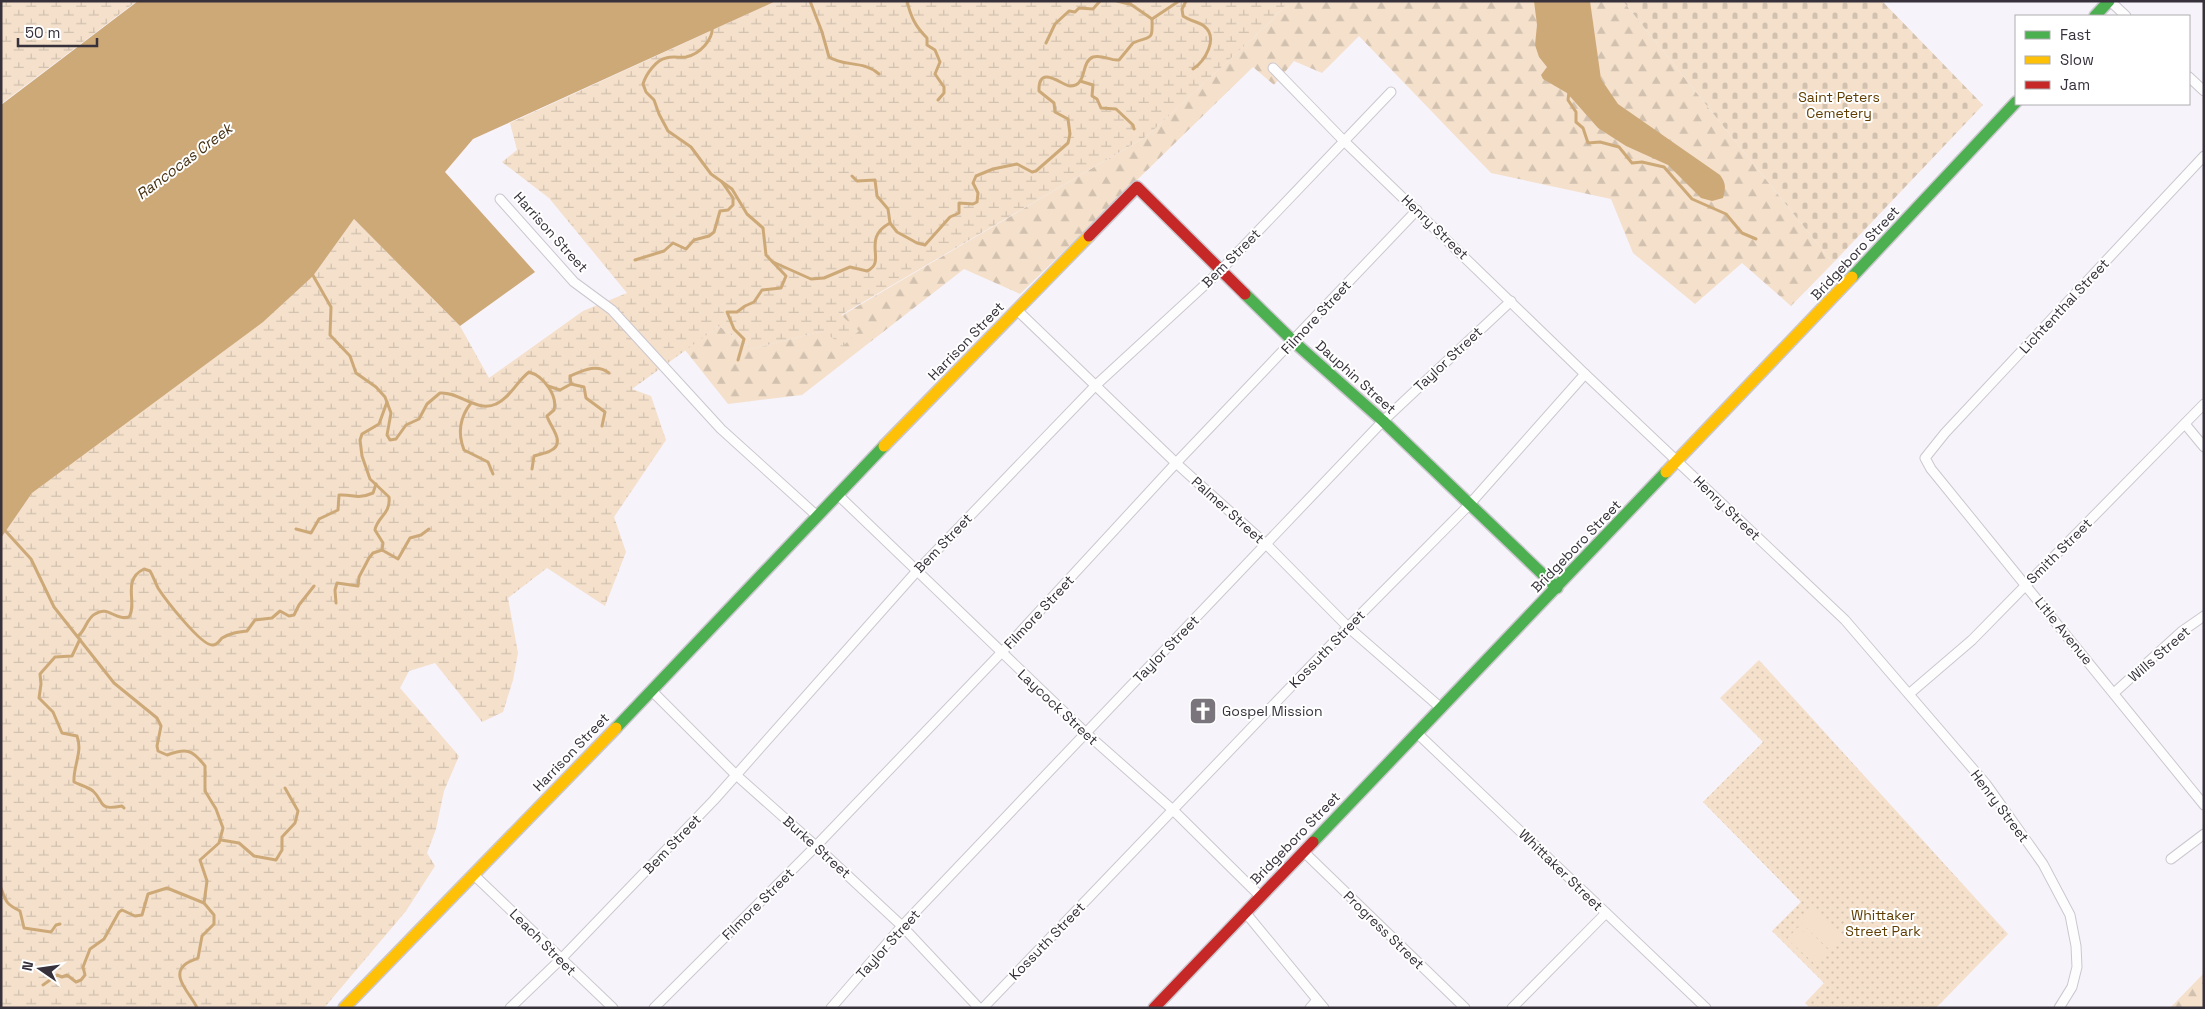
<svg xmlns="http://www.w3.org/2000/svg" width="2205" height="1009" font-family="'Space Grotesk',sans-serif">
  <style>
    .grass { fill: url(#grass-dots) }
    .forest { fill: url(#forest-firs) }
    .wetland { fill: url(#wetland-marsh) }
    .cemetery { fill: url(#cemetery-stones) }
    .pitch { fill: #f4e0cb }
    .water { fill: #cea978 }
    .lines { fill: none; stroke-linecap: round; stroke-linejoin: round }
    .stream { stroke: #cea978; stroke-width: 3 }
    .street-casing { stroke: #cbc7ce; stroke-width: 11 }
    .fast-casing { stroke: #cbc7ce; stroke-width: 14 }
    .slow-casing { stroke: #cbc7ce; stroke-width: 14 }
    .jam-casing { stroke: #cbc7ce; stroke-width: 14 }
    .street { stroke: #fefdfe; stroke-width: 9 }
    .fast { stroke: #4caf50; stroke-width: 11 }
    .slow { stroke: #ffc107; stroke-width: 11 }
    .jam { stroke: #c62828; stroke-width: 11 }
    .labels { text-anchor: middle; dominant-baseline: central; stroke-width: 4; stroke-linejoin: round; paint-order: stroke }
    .park-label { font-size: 14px; fill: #5f3c00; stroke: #fff }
    .street-label { font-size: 14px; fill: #36313a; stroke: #fff }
    .poi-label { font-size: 14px; fill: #36313a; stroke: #fff; text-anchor: start }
    .water-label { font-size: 15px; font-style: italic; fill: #452f10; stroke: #fff }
  </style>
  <defs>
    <pattern id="grass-dots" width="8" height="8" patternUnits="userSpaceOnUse" patternTransform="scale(1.25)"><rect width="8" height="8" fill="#f4e0cb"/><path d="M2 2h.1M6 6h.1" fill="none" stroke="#d2c1af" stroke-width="1.8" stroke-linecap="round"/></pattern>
    <pattern id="forest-firs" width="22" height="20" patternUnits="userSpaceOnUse" patternTransform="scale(1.25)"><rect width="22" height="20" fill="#f4e0cb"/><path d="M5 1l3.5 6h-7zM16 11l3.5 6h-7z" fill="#d2c1af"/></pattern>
    <pattern id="wetland-marsh" width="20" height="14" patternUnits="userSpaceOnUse" patternTransform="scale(1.25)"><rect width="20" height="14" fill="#f4e0cb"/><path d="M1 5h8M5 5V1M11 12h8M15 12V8" fill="none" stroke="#d2c1af"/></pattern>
    <pattern id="cemetery-stones" width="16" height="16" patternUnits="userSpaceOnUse" patternTransform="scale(1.25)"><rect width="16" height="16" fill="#f4e0cb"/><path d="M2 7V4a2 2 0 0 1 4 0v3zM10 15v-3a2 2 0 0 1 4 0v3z" fill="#d2c1af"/></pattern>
  </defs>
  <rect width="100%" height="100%" fill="#f7f3fa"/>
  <path class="grass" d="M1759,660L2008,934L1936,1008H1810L1805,1003L1824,983L1772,931L1801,902L1703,802L1763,742L1720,698Z"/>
  <g class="forest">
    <path d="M1289,1H1623L1833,263L1791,306L1742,263L1695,304L1633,253L1611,199L1491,173L1359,36L1322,73L1294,61L1274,85L1253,67L1020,294L964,269L802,395L728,404L685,350L719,326L751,349L823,331L841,316L1147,136L1270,22Z"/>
    <path d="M2204,973V1008H2170Z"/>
  </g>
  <g class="wetland">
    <path d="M1,1H137L1,104Z"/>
    <path d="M776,1H1289L1270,22L1147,136L841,315L859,331L843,346L823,331L751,349L719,326L632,389L651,396L666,440L614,517L626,552L605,606L547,568L508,598L518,653L513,680L503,712L482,722L435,663L409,671L400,688L459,756L444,791L436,829L427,853L435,866L406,911L324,1008H1V538L32,493L313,276L354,219L460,326L489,378L583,311L627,293L549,198L502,162L517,150L510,123Z"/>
  </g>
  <path class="cemetery" d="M1623,1H1882L1983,105L1833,263Z"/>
  <g class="pitch">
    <path d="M1812,906L1845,936L1831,951L1799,921Z"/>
    <path d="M1798,927L1826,952L1815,964L1787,939Z"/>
  </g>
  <g class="water">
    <path d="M138,1H776L473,139L445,172L535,272L460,326L354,219L313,276L263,322L32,493L1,538V105Z"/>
    <path d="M1534,1H1590L1601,79L1618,104L1720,175C1726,183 1726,188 1723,198L1712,201L1701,198L1668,165L1626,146L1598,128L1567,93L1543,79L1541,75L1547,67L1539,57L1535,45L1537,25Z"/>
  </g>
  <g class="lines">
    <g class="stream">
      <path d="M810,1L822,32L829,57C844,67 863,60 879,74"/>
      <path d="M907,1C911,18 916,27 927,38V45L935,50L940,62L935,74L944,87V93L938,100"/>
      <path d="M1117,1L1129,4"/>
      <path d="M1126,1L1152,19"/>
      <path d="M1186,1L1182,9L1183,16C1190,21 1199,22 1204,26C1219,38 1205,61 1193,69"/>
      <path d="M1152,19L1179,1"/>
      <path d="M712,26C714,39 700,54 686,57C680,58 673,56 666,58C656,60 646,74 643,84L646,92L654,100L659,114L668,131L691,147L711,174L732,189L747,214L763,228L766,255L786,276L781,288L762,290L754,302L745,306L737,312H727L734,329L744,339L738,360"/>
      <path d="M1046,43L1055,24L1069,11L1075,12L1079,8L1093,9L1100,1"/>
      <path d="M1080,81L1093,85L1092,96L1097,99L1101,108L1116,109L1133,125L1134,129"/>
      <path d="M1569,92L1568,100L1576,112V122L1583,128L1588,143L1600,142L1619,147L1632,163L1642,162L1664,167L1692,199L1726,214L1742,233L1756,239"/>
      <path d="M852,176L857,181L875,180L877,196L888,209L890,223L897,232L917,243L925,245L950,217L959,213V203L973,204L977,202L978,193L973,183L976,176L993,169L1017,164L1032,172L1036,171L1068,143L1070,134L1068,119L1055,112L1054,103L1039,91C1038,63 1063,86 1070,86C1088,86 1080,62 1093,57C1102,54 1110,61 1119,60L1133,43C1150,35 1153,43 1152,19"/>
      <path d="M635,260L664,251L673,243L686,249L694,240L709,236L714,232L720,211L728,210L733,205V198L722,182"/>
      <path d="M773,262L811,279L824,278L850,267L867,271C888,262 860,239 890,223"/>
      <path d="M311,272L331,307L330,335L350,356L356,373L376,387L385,397L391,413L387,435L390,440L396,439L406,425L419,419L427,404L440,393C458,391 477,413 496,404C510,398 517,381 529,372C543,376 558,395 554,410L547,416C550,427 567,443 550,451C545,454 539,454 534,456L532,469"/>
      <path d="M571,384L570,376C582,371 596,363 609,373"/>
      <path d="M548,386L560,390L571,384L584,387L586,398L605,412L602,426"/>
      <path d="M471,403C460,417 457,432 464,450L488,462L493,474"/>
      <path d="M1,526L31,559L54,607L114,683L157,718L161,726L157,746L158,751L167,755C186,748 192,749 205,766V791L216,809L223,828L219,843L200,860L207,881L204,903"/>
      <path d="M296,529L311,533L319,519L338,510L339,495C354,494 356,500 373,493L376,484"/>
      <path d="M382,550L383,543L375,530C377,517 391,514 389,497L370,479L362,456L360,440L362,434L379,424L387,402"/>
      <path d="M336,603L335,590L337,583L358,586L359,577L369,558L373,553L382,550L398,559L410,538L421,535L429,529"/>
      <path d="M78,636C86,630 86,619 95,614C108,605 115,621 129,617C138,603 121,580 144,569L150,571C153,576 155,582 158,588C165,599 202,647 213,645C217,645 219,641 222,638C231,633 237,632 247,631L255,620L272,618L280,611L289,616L294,615L299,605L314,586"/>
      <path d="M80,639L72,656L55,657L40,674L41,684L39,698L53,712L62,733L77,736C83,752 73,766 74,782C80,785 88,787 93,791C105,802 97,811 122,806L124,808"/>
      <path d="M221,840L239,843L254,856L276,860L282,850V837L295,823L298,811L285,788"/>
      <path d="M1,888C6,902 6,904 20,911L24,928L51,932L56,925L60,924"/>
      <path d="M43,985L57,975L62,977L67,975L76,982L81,980L85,975L83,967L90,949L104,939L119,912L122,910L135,916L142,915L148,894L167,888L204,903L214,915V924L202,936L198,958C194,960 190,961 187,963C168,975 192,995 197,1008"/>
    </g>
    <g class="street-casing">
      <g id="street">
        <path d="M2110,1L2126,16"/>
        <path d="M1273,68L1343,140L1585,374L1845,620L1986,784L2043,864L2070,915L2076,946L2077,967L2072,987L2059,1008"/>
        <path d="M2189,77L2204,91"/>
        <path d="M2204,156L1945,433L1925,458L1931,469L2204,805"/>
        <path d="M500,199L574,282L612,310L721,429L816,515"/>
        <path d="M1017,310L1176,463L1267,545L1348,627L1441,708"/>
        <path d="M2185,424L2204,447"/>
        <path d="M837,494L1086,733L1173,810L1260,896"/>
        <path d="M651,690L735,774L816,846L902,926L979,1008"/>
        <path d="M2114,693L2181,632L2204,616"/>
        <path d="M1909,694L1972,640L2204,404"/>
        <path d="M1417,733L1706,1008"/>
        <path d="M1304,852L1465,1008"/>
        <path d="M2171,859L2204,834"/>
        <path d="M474,875L613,1008"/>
        <path d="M1245,912L1324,1008"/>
        <path d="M510,1008L562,958L714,800L916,572L1096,385L1220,271L1391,92"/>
        <path d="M654,1008L816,846L1001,653L1176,463L1417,210"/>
        <path d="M831,1008L902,926L1383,421L1511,301"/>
        <path d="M983,1008L1348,627L1469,505L1585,374"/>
        <path d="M1310,1008L1317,1000"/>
        <path d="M1512,1008L1606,913"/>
      </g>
    </g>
    <g class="fast-casing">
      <g id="fast">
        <path d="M2095,16L2109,1"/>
        <path d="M1852,277L2016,102"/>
        <path d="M1245,294L1293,341L1383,421L1557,588"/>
        <path d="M616,728L884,446"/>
        <path d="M1313,842L1666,472"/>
      </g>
    </g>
    <g class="slow-casing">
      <g id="slow">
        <path d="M884,446L1089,236"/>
        <path d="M1666,472L1852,277"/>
        <path d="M344,1008L616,728"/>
      </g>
    </g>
    <g class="jam-casing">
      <g id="jam">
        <path d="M1089,236L1137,187L1245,294"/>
        <path d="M1154,1008L1313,842"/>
      </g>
    </g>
    <use href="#street" class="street"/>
    <use href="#fast" class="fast"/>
    <use href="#slow" class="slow"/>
    <use href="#jam" class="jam"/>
  </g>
  <defs>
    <g id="church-square" transform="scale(1.4375)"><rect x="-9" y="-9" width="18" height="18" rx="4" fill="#7a757d" stroke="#fff"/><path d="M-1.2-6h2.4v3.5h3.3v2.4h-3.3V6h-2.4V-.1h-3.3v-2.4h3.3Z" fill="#fff"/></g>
  </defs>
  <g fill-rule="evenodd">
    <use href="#church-square" x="1203" y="711"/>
  </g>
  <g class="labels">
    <g class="park-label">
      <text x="1839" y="97">Saint Peters<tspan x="1839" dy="16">Cemetery</tspan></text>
      <text x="1883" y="915">Whittaker<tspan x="1883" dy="16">Street Park</tspan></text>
    </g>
    <g class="street-label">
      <text transform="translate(1435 227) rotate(44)">Henry Street</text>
      <text transform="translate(551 232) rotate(48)">Harrison Street</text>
      <text transform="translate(1855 253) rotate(-47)">Bridgeboro Street</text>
      <text transform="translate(1231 258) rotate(-45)">Bem Street</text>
      <text transform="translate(2064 306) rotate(-47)">Lichtenthal Street</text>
      <text transform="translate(1316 317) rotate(-47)">Filmore Street</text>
      <text transform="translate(966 341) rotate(-46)">Harrison Street</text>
      <text transform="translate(1448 359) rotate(-43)">Taylor Street</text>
      <text transform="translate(1356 377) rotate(42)">Dauphin Street</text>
      <text transform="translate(1727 508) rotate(44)">Henry Street</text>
      <text transform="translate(1228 510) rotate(42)">Palmer Street</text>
      <text transform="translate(943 543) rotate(-46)">Bem Street</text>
      <text transform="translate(1576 546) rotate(-46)">Bridgeboro Street</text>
      <text transform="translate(2059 551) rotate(-45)">Smith Street</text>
      <text transform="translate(1039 612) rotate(-47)">Filmore Street</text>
      <text transform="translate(2064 631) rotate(51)">Litle Avenue</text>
      <text transform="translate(1166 649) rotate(-46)">Taylor Street</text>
      <text transform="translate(1327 649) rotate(-46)">Kossuth Street</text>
      <text transform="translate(2159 654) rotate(-41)">Wills Street</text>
      <text transform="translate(1058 707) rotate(43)">Laycock Street</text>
      <text transform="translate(571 752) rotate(-46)">Harrison Street</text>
      <text transform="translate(2000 806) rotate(53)">Henry Street</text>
      <text transform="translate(1295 838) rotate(-46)">Bridgeboro Street</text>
      <text transform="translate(672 844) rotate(-46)">Bem Street</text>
      <text transform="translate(817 847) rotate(42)">Burke Street</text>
      <text transform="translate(1561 870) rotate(44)">Whittaker Street</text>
      <text transform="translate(758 904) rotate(-45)">Filmore Street</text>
      <text transform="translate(1384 930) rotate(44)">Progress Street</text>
      <text transform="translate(1047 941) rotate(-46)">Kossuth Street</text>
      <text transform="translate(543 942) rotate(45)">Leach Street</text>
      <text transform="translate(888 944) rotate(-48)">Taylor Street</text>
    </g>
    <g class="poi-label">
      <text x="1222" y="711">Gospel Mission</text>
    </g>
    <g class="water-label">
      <text transform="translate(184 161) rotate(-37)">Rancocas Creek</text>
    </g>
  </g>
  <rect width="2205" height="1009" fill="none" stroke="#36313a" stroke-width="5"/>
  <rect x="2015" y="15" width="175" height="90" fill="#ffffff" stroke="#afadb0"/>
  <rect x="2025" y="31" width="25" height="8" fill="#4caf50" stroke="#afadb0"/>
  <text x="2060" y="40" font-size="15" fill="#36313a">Fast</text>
  <rect x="2025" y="56" width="25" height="8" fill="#ffc107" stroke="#afadb0"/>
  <text x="2060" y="65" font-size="15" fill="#36313a">Slow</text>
  <rect x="2025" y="81" width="25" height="8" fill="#c62828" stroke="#afadb0"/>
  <text x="2060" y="90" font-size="15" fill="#36313a">Jam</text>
  <g transform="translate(40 969) rotate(283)" stroke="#ffffff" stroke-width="4" paint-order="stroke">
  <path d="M0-4L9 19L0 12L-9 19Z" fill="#36313a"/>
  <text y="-8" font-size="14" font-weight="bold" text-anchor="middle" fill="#36313a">N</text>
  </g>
  <path d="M18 38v8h79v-8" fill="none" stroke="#36313a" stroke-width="2.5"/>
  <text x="25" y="38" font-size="15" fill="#36313a" stroke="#ffffff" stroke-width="4" paint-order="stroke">50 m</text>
</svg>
